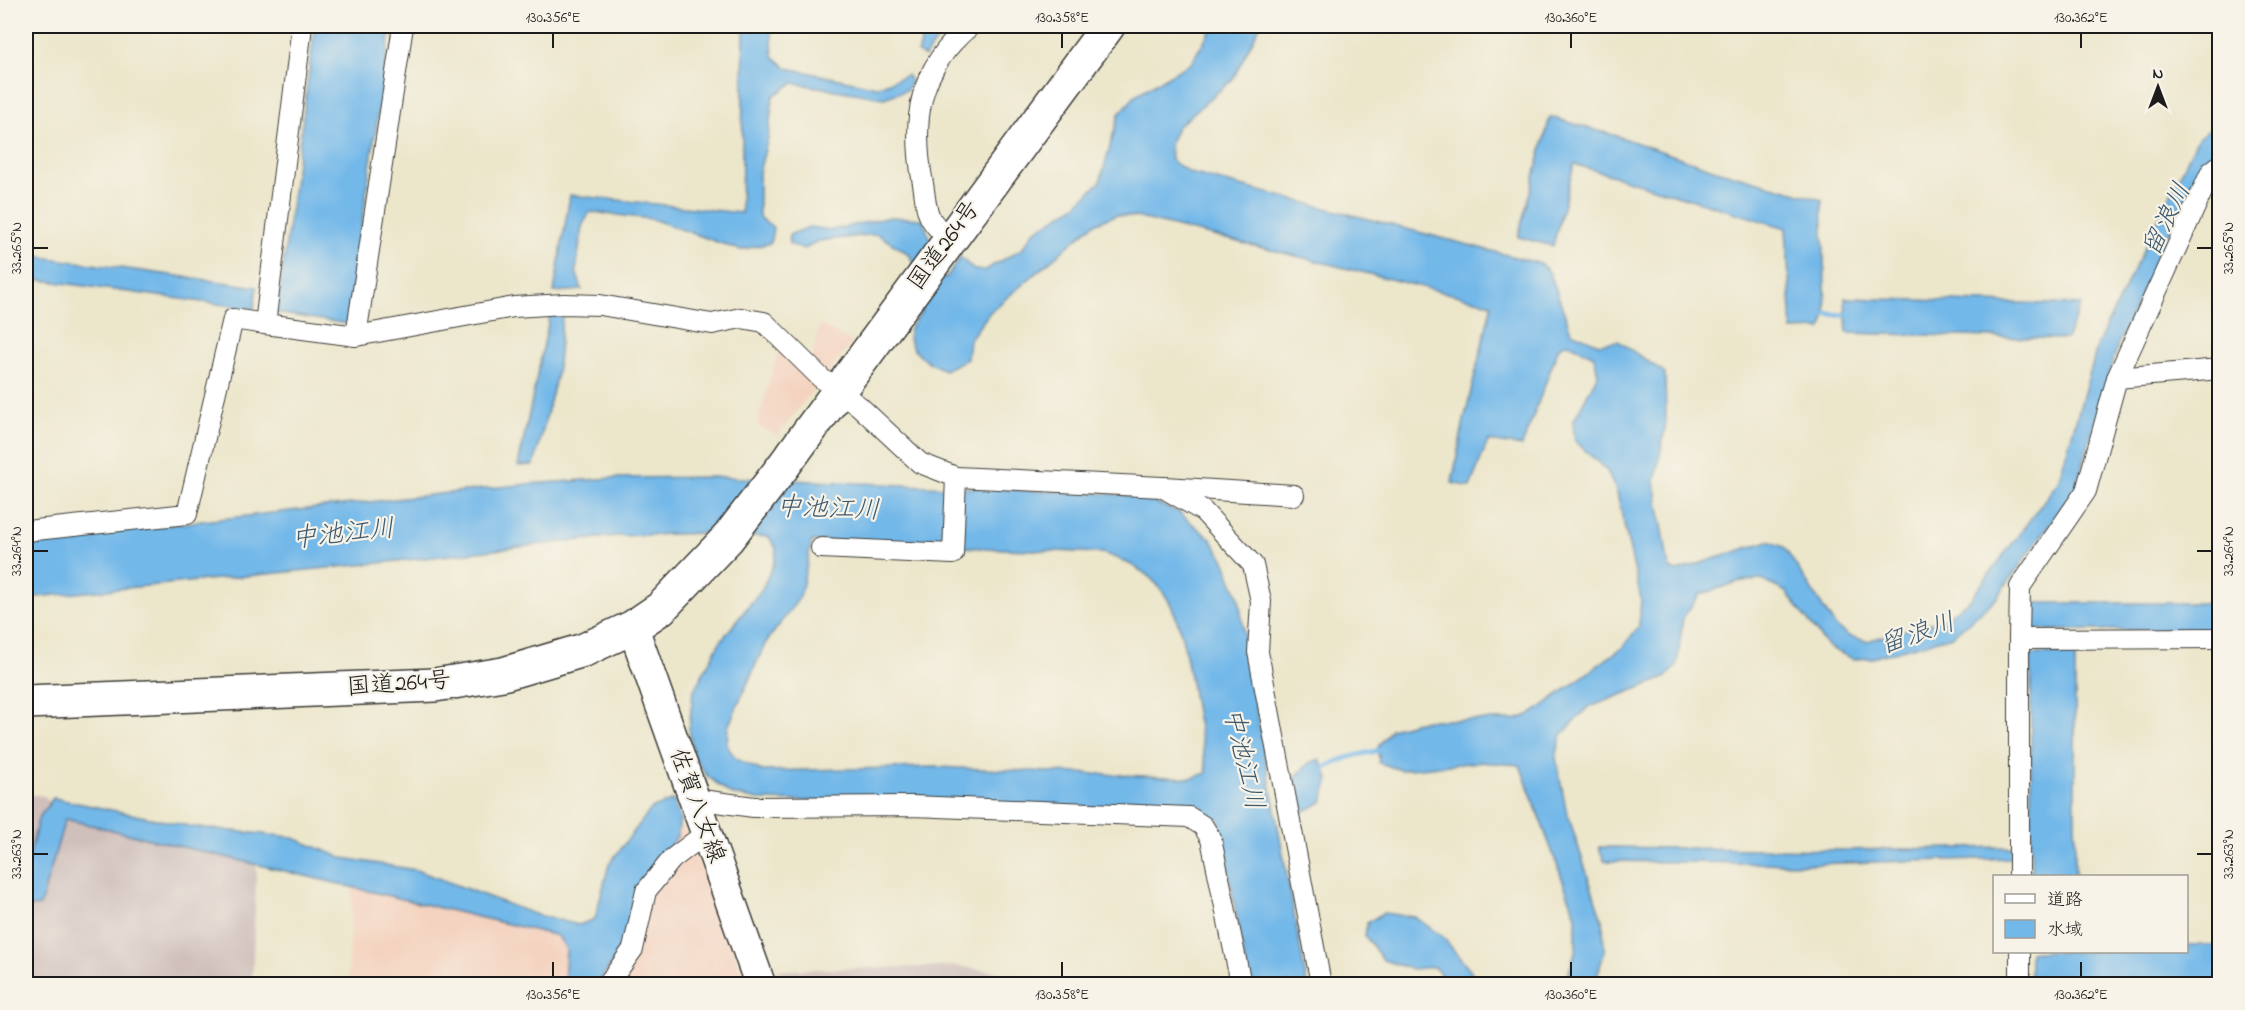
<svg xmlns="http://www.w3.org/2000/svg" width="2245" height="1010" font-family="'Indie Flower','Klee One',sans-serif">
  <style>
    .built { fill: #f4d3c0 }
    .industrial { fill: #d0c0bc }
    .water { fill: #72b8e9; stroke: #476a82; stroke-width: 1.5; fill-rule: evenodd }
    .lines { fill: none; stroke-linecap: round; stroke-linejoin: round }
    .stream { stroke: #72b8e9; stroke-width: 5 }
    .minor-casing { stroke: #3b3a36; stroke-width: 22 }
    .primary-casing { stroke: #3b3a36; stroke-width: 33 }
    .trunk-casing { stroke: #3b3a36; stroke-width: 36 }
    .minor { stroke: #fff; stroke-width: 20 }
    .primary { stroke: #fff; stroke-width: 30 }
    .trunk { stroke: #fff; stroke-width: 33 }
    .ticks { fill: none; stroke: #1c1c1c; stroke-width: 2 }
    .labels { text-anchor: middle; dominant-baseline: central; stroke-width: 4.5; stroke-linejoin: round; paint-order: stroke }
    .street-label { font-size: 24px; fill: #1c1c1c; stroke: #f7f3e8 }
    .water-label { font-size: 26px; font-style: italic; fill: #3e5a6e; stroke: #f7f3e8 }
    .neatline { fill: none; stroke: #1c1c1c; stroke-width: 2 }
    .ticks-label { font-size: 15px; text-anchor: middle; fill: #1c1c1c }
  </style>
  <rect width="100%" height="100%" fill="#f7f3e8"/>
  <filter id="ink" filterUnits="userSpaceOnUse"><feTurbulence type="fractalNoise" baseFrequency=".0167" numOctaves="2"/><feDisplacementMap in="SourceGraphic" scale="12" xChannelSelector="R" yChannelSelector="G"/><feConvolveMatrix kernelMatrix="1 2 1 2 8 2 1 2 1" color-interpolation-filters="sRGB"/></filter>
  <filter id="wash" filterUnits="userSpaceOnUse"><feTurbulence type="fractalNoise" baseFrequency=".008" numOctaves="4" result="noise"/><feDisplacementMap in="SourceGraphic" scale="24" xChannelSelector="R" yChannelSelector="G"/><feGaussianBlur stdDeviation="1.35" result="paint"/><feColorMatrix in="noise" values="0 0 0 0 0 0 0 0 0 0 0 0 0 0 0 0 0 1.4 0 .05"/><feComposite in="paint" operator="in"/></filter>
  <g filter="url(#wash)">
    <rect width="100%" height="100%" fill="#ece6cb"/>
    <g class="built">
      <path d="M820,325L852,342L777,435L757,426L780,345L810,368Z"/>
      <path d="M684,826L747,984H348L353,879L603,939L626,861Z"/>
    </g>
    <g class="industrial">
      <path d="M26,794L44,796L59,813L257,854L252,984H26Z"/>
      <path d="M958,966L1032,978L1031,984H781L776,970Z"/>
    </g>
    <g class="water">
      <path d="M315,26H391L347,324L277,313Z"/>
      <path d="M744,26H771L773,56L787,68L877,87L907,75L911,81L907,90L884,98L793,83L773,96L768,138L759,172V217L773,227L771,243L740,250L652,219L590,212L582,226L576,271L582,290L554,292L570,195L741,213Z"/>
      <path d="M918,26H953L932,46L925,57L918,53L921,44Z"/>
      <path d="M1213,26H1260L1233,79L1177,127L1170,143L1171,160L1190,173L1542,264L1550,273L1571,332L1599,344L1618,341L1665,373L1666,422L1655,482L1669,568L1677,571L1768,541L1784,547L1835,626L1849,636L1867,641L1941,620L1970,600L2058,482L2099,341L2198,138L2219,122V146L2187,194L2118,344L2076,487L1996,599L1952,636L1872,658L1853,659L1828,647L1786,592L1762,580L1741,581L1699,595L1683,618L1677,665L1665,678L1587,708L1561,736L1556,758L1566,809L1603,923L1604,953L1595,984H1561L1568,975L1576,949V916L1520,765L1479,762L1401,770L1379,763L1378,747L1391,729L1426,720H1515L1533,713L1623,647L1639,626L1641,599L1617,493L1607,471L1575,441L1573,422L1598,374L1594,356L1567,343L1559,347L1522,446L1488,441L1470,487L1452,483L1464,420L1492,304L1136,217L1116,215L1094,224L990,312L969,340L967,359L945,370C929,363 906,352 909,331C910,325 918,317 922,311L919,277L909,254L877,234L818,241L805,249L789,244V235L809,227L832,230L890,217L922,219L931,240L939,275L946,278L960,257L974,270H985L1022,249L1034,231L1075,206L1100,182L1119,114L1137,94L1191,63Z"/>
      <path d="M1550,117L1617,136L1716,170L1822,200L1826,314L1822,329L1792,330L1786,228L1574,164L1553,246L1518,237Z"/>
      <path d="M26,255L257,287L254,309L26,278Z"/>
      <path d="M1845,298L2081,305L2066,339L1847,333Z"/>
      <path d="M563,309L557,374L534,465L518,466L551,310Z"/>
      <path d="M721,477L1110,494L1141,497L1178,512L1211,539L1225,562L1239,598L1248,664L1307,984H1249L1219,820L1195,810L758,800L730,794L705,774L693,754L689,728L693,692L720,642L762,589L775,561L776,548L769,537L705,533L616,536L398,561L26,598V541L528,484L614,478ZM812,541L1102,553C1174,575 1179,617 1191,683C1196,713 1202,743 1207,773L1191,778L937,767L762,771L736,759L727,746L728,727L765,644L800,597Z"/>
      <rect x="2032" y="603" width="187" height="27"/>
      <rect x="2031" y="654" width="44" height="222"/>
      <path d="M1320,759L1329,780L1322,802L1297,815L1290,783L1309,763Z"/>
      <path d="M53,798L194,827L291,837L343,858L416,870L534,914L579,925L595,919L609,864L651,809L673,800L680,819L677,837L650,869L638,892L625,944L598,984H564L566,949L558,936L65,819L40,906L26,908V871L38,819Z"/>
      <path d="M1599,847L1842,850L2014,847V858L1809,864L1604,861Z"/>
      <path d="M1383,913L1415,917L1443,937L1481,984H1449L1434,967L1412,969L1383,960L1365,936L1367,923Z"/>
      <path d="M2187,945H2219V984H2030V952H2186Z"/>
    </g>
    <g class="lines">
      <g class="stream">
        <path d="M1826,314L1846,315"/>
        <path d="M1319,774C1335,757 1364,754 1385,749"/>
      </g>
    </g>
  </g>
  <g filter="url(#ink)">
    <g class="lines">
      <g class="minor-casing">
        <g id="minor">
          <path d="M949,241C943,233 932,224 929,215C925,206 925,194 923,184C911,119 918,69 970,26"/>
          <path d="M265,324L356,336L514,307L564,304L600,305L712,324L741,318L764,322L821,378L859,406L920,463L956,477L1162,487L1203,511L1253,565L1261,601L1258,652L1321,984"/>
          <path d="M356,336L403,26"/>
          <path d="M2117,378L2220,369"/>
          <path d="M1165,487L1294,495"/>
          <path d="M26,531L187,514L233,319L265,324L302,26"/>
          <path d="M821,548L953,554L956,477"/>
          <path d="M2019,639L2020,587L2086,491L2117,378L2211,172L2220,165"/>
          <path d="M694,799L754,807L912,806L1189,817L1203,826L1211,839L1241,984"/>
          <path d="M2019,876V639L2220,638"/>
          <path d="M2020,952V984"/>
          <path d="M608,984L633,949L646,891L672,859L706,833"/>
        </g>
      </g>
      <g class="primary-casing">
        <path id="primary" d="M633,627L760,984"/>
      </g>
      <g class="trunk-casing">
        <path id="trunk" d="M26,702L435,685L503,674L584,650L633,627L661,608L728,538L782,468L1108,26"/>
      </g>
      <use href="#minor" class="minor"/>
      <use href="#primary" class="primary"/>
      <use href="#trunk" class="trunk"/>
    </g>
  </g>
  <path class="ticks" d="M553,33V48M1062,33V48M1571,33V48M2081,33V48M33,248H48M2197,248H2212M33,551H48M2197,551H2212M33,854H48M2197,854H2212M553,962V977M1062,962V977M1571,962V977M2081,962V977"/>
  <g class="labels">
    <g class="street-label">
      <text transform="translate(945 246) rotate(-54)">国道264号</text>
      <text transform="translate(399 685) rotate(-4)">国道264号</text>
      <text transform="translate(696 806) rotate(70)">佐賀八女線</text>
    </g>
    <g class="water-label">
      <text transform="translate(2168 220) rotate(-64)">留浪川</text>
      <text transform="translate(828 510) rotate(2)">中池江川</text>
      <text transform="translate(343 535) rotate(-6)">中池江川</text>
      <text transform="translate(1918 635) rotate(-19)">留浪川</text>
      <text transform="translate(1242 759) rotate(77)">中池江川</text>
    </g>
  </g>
  <rect width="2245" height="1010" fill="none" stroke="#f7f3e8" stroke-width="66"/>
  <rect x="1993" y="875" width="195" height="78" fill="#f7f3e8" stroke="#9f9d96" stroke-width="1.5"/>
  <rect x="2005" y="894" width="30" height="9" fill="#ffffff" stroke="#9f9d96" stroke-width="1.5"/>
  <text x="2047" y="905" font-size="18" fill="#1c1c1c">道路</text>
  <rect x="2005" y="920" width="30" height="18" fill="#72b8e9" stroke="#9f9d96" stroke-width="1.5"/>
  <text x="2047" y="935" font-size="18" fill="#1c1c1c">水域</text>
  <g transform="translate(2158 87)" stroke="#f7f3e8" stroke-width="4.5" paint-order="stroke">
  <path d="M0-4.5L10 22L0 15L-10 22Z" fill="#1c1c1c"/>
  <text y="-9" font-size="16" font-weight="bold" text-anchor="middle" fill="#1c1c1c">N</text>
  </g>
  <rect x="33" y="33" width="2179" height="944" class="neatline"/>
  <g class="ticks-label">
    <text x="553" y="22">130.356°E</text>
    <text x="1062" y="22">130.358°E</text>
    <text x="1571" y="22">130.360°E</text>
    <text x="2081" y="22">130.362°E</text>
    <text transform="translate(16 248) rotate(-90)" y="5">33.265°N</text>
    <text transform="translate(2228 248) rotate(-90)" y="5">33.265°N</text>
    <text transform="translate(16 551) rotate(-90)" y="5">33.264°N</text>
    <text transform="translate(2228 551) rotate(-90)" y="5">33.264°N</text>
    <text transform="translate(16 854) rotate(-90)" y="5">33.263°N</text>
    <text transform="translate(2228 854) rotate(-90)" y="5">33.263°N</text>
    <text x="553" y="999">130.356°E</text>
    <text x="1062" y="999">130.358°E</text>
    <text x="1571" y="999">130.360°E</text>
    <text x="2081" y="999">130.362°E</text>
  </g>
</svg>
